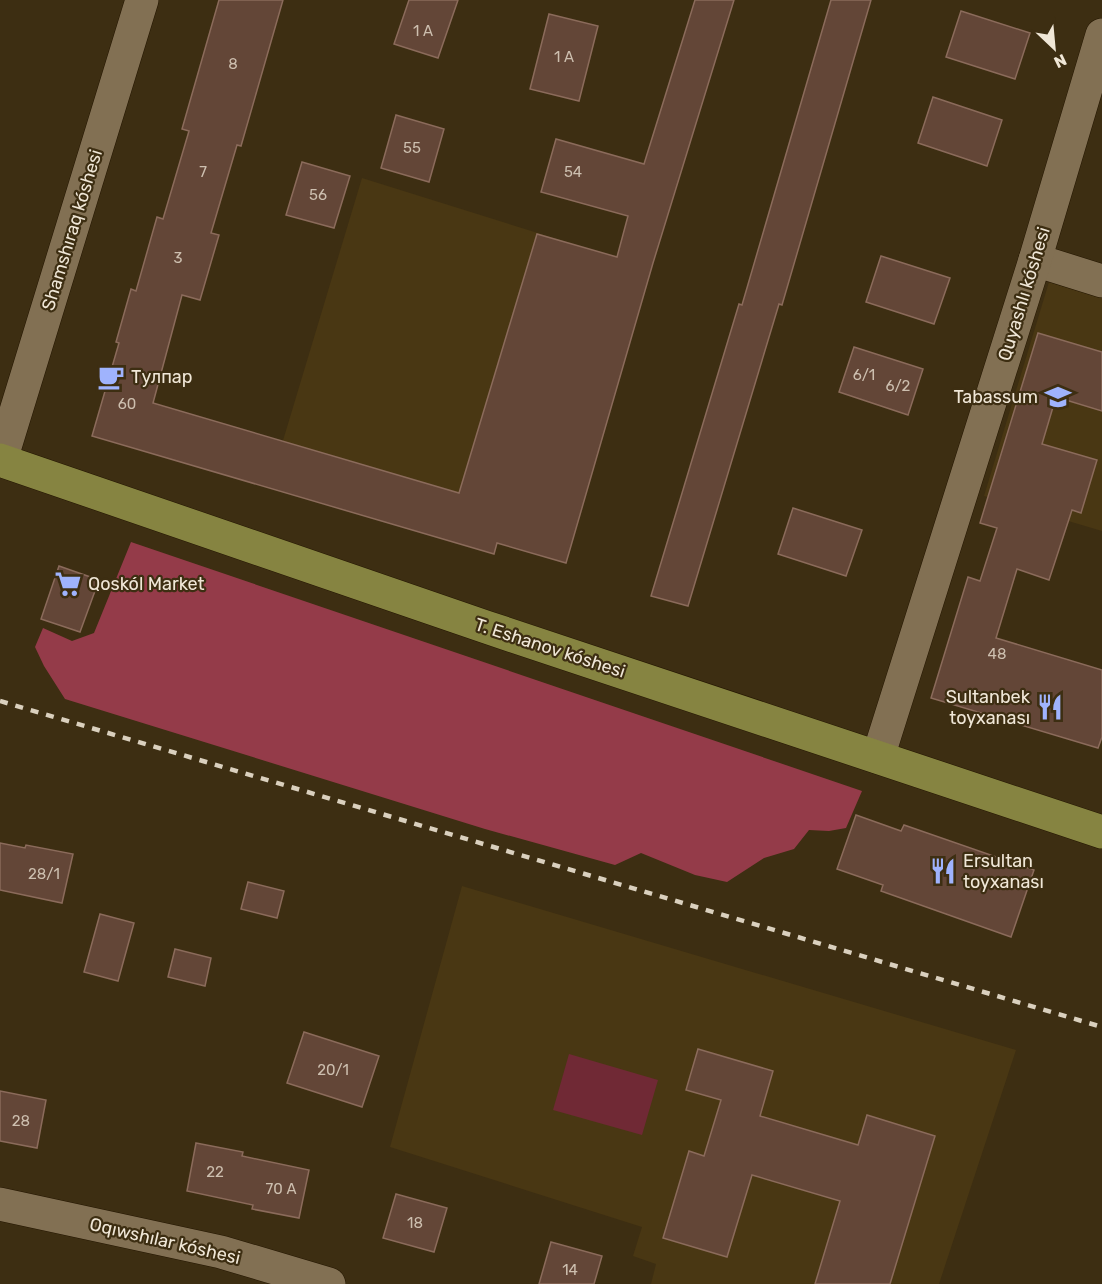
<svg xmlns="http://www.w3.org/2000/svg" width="1102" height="1284" font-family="Rubik,sans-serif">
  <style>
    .built { fill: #493713 }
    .green { fill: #702935 }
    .forest { fill: #943b49 }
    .building { fill: #634637; stroke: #8b6b5b; stroke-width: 1.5 }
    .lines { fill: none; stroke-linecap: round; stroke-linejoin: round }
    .minor-casing { stroke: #241600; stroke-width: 34 }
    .major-casing { stroke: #241600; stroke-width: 34 }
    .minor { stroke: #827053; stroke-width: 33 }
    .major { stroke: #868441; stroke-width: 33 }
    .rail { stroke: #dad0be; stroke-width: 4.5; stroke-dasharray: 8 8; stroke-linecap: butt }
    .labels { text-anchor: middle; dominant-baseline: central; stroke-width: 4.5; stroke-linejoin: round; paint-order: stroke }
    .number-label { font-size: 15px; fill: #cdbfaf }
    .street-label { font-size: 18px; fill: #f0e7d7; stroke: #3d2e12 }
    .poi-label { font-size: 18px; fill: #f0e7d7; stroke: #3d2e12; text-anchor: start }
  </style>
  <rect width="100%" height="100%" fill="#3d2e12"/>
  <g class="built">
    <path d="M362,178L586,248L494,554L269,487Z"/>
    <path d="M1049,282L1102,298V531L984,496Z"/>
    <path d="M462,886L1016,1050L939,1284H651L656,1264L633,1256L642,1227L390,1147Z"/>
  </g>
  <path class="green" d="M569,1054L658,1080L642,1135L553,1110Z"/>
  <path class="forest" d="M131,542L862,791L846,828L829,831L809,830L794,849L764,858L727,882L695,875L641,853L615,865L485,829L65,699L44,666L35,647L43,628L72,641L94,633Z"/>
  <g class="building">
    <path d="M219,0H283L241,146L237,145L211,233L219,235L200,300L182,295L153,403L459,493L537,234L617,257L628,216L541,192L556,139L644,164L695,0H734L653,263L566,563L497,543L494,554L92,436L119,343L116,342L131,289L136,291L157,217L163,219L189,131L182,129Z"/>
    <path d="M409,0H458L438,58L394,44Z"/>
    <path d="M831,0H871L782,305L779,304L688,606L651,596L739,304L742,305Z"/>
    <path d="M961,11L1030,33L1015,79L946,57Z"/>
    <path d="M549,14L598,26L579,101L530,89Z"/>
    <path d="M933,97L1002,120L987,166L918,143Z"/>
    <path d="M396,115L444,129L429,182L381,168Z"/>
    <path d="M302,162L350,176L334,228L286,215Z"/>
    <path d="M881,256L950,278L934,324L866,302Z"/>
    <path d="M1038,333L1102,352V411L1056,397L1042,444L1097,460L1081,513L1072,510L1049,580L1017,569L996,638L1102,670V737L1098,748L931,698L968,577L980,581L997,528L980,523Z"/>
    <path d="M854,347L923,369L908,415L839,392Z"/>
    <path d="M793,508L862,530L846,576L778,554Z"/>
    <path d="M59,566L99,580L80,632L41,619Z"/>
    <path d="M856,815L901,831L904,825L1034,870L1011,937L881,891L883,885L837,869Z"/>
    <path d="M0,843L25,848L26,845L73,854L62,903L0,890Z"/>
    <path d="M248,882L284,891L277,918L241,909Z"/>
    <path d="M100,914L134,923L118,981L84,972Z"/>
    <path d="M175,949L211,958L205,986L168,977Z"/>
    <path d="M304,1032L379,1056L362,1107L287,1083Z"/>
    <path d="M698,1049L773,1071L760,1116L858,1145L867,1115L935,1136L890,1284H815L840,1201L752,1175L727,1257L663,1238L689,1151L704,1156L721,1100L686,1090Z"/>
    <path d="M0,1091L46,1100L37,1148L0,1141Z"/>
    <path d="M196,1143L243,1152L242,1156L309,1170L299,1218L252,1209L253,1205L187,1191Z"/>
    <path d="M396,1194L447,1208L434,1252L383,1238Z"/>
    <path d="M551,1242L602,1256L594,1284H539Z"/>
  </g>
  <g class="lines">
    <g class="minor-casing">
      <g id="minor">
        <path d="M1035,260L1102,281"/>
        <path d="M1,460L142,0"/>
        <path d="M878,757L1035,260L1102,35"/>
        <path d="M0,1204L221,1252L329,1284"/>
      </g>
    </g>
    <g class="major-casing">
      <path id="major" d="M0,460L486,627L1102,832"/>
    </g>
    <use href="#minor" class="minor"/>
    <use href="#major" class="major"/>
    <path class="rail" d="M0,701L1102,1027"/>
  </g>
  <defs>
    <g id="cafe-bare" transform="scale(2.07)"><path d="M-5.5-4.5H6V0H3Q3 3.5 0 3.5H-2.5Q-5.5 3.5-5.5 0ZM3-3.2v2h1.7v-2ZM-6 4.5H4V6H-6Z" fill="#9fb3fd" stroke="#3d2e12" stroke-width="2.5" paint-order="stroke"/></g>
    <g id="school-bare" transform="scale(2.07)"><path d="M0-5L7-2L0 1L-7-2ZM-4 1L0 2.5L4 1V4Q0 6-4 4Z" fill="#9fb3fd" stroke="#3d2e12" stroke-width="2.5" paint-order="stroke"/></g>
    <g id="supermarket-bare" transform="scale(2.07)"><path d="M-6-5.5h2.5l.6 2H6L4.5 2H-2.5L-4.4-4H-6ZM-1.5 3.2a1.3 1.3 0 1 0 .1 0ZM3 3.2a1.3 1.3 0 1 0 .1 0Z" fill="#9fb3fd" stroke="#3d2e12" stroke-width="2.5" paint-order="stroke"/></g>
    <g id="restaurant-bare" transform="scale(2.07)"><path d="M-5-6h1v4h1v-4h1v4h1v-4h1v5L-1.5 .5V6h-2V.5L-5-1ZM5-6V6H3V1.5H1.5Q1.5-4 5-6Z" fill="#9fb3fd" stroke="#3d2e12" stroke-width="2.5" paint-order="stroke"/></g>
  </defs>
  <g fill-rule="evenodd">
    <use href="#cafe-bare" x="111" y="377"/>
    <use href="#school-bare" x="1058" y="397"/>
    <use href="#supermarket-bare" x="68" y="584"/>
    <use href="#restaurant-bare" x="1050" y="707"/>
    <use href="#restaurant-bare" x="943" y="871"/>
  </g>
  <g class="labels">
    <g class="number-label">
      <text x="423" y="31">1 А</text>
      <text x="564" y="57">1 А</text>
      <text x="233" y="64">8</text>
      <text x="412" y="148">55</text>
      <text x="203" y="172">7</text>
      <text x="573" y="172">54</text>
      <text x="318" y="195">56</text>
      <text x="178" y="258">3</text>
      <text x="864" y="375">6/1</text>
      <text x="898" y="386">6/2</text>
      <text x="127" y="404">60</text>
      <text x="997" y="654">48</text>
      <text x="44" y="874">28/1</text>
      <text x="333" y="1070">20/1</text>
      <text x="21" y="1121">28</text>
      <text x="215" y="1172">22</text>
      <text x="281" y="1189">70 А</text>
      <text x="415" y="1223">18</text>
      <text x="570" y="1270">14</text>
    </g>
    <g class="street-label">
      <text transform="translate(72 230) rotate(-73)">Shamshıraq kóshesi</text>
      <text transform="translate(1024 294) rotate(-73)">Quyashlı kóshesi</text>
      <text transform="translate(550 648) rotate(18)">T. Eshanov kóshesi</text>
      <text transform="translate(165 1241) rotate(13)">Oqıwshılar kóshesi</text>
    </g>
    <g class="poi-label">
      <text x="131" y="377">Тулпар</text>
      <text x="1038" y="397" text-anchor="end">Tabassum</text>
      <text x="88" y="584">Qoskól Market</text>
      <text x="1030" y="697" text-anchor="end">Sultanbek<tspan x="1030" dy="21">toyxanası</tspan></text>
      <text x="963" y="861">Ersultan<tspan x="963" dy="21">toyxanası</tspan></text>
    </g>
  </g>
  <g transform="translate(1054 48) rotate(154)" stroke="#3d2e12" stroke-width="4.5" paint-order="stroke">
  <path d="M0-4.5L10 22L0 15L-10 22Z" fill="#f0e7d7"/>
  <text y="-9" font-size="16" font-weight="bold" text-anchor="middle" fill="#f0e7d7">N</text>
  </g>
</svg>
